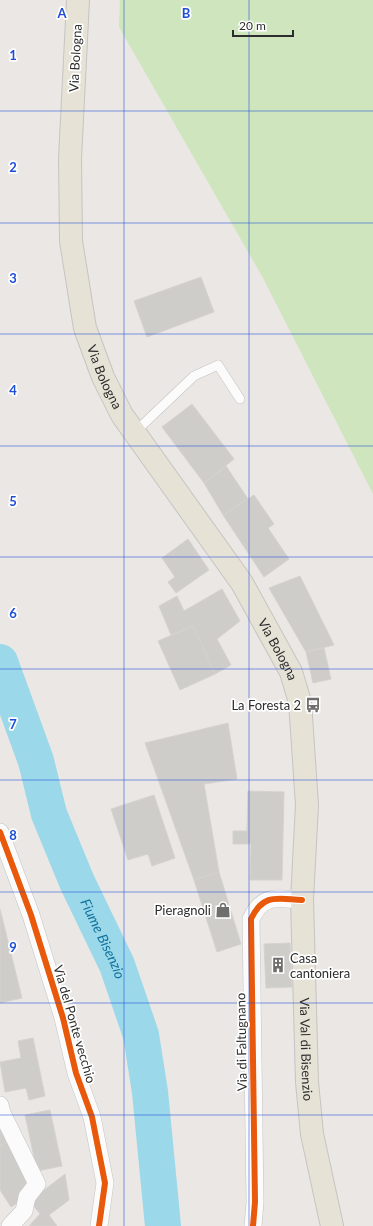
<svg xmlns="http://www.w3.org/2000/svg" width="373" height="1226" font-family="Lato,sans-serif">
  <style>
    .green { fill: #cee5be }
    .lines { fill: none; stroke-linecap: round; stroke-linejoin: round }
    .river { stroke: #9ad8ea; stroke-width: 36 }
    .building { fill: #cfcdca; stroke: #d5d3d0 }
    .service-casing { stroke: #c4c4c4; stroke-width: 10 }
    .minor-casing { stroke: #c4c4c4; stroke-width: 18 }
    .primary-casing { stroke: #c6c4c3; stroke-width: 24 }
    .service { stroke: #fcfbfb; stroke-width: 9 }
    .minor { stroke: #fcfbfb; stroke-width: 17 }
    .primary { stroke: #e7e2d6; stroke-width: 22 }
    .cycleway-casing { stroke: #fff; stroke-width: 8 }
    .cycleway { stroke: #e8590c; stroke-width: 6 }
    .grid { fill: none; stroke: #1d4ed8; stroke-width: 1; stroke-opacity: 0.55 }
    .labels { text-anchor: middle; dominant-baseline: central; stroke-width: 3.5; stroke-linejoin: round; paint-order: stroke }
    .street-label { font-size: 13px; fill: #2d2d2d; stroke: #fff }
    .poi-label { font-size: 13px; fill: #2d2d2d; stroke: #fff; text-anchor: end }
    .water-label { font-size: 14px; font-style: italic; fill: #11729d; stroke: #fff }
    .grid-label { font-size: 13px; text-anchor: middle; font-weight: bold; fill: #1d4ed8; stroke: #fff; stroke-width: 3.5; stroke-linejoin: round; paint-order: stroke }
  </style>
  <rect width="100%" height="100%" fill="#eae7e4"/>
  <path class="green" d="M120,0H373V494L263,278L119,27Z"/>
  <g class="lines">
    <path class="river" id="s1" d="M0,662L36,761L49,814L77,882L117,965L141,1035L150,1092L163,1226"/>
  </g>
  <g class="building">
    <path d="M201,277L214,312L147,337L134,301Z"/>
    <path d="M192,404L234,459L204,483L162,427Z"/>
    <path d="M226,466L248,499L223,515L204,483Z"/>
    <path d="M254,495L274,524L268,528L289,559L264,577L223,515Z"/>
    <path d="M188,539L209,570L176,593L168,582L175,577L162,558Z"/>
    <path d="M300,576L334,645L306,652L269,588Z"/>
    <path d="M222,589L240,621L217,639L231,665L215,674L193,626L171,635L159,606L177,596L184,611Z"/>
    <path d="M193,626L215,674L180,690L158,641Z"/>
    <path d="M324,648L331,679L313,683L306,652Z"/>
    <path d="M228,723L237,779L204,784L219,872L194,880L145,743Z"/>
    <path d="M248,791L284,792L282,880H250L251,844H233V831H247Z"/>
    <path d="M154,795L175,858L152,866L148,854L128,860L111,809Z"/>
    <path d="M219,872L241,944L217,952L194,880Z"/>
    <path d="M0,909L22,998L0,1003Z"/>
    <path d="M290,943L292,987L266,988L264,944Z"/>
    <path d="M33,1038L45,1096L29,1100L26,1088L5,1092L0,1062L21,1058L18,1041Z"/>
    <path d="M50,1110L62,1166L37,1171L25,1115Z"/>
    <path d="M0,1124L7,1142L0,1146Z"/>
    <path d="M7,1142L33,1183L19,1192L24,1199L11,1207L0,1190V1146Z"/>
    <path d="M65,1174L69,1200L49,1215L57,1226H29L40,1214L30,1201Z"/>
  </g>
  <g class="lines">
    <g class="service-casing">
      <path id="service" d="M135,432L194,376L218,365L240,399"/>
    </g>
    <g class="minor-casing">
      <g id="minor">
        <path d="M0,832L31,915L63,1018L76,1073L92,1117L105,1183L99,1226"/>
        <path d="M0,1105L2,1113L37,1184L27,1197L24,1211L10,1226"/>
        <path d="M253,1226L255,1202L251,919C263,893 277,899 302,900"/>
      </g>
    </g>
    <g class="primary-casing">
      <g id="primary">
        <path id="s2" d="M78,0L70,159L71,241L85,328L103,377L122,415L242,583L291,672L300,702L307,805L302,900L307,1082L312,1134L332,1226"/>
      </g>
    </g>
    <use href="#service" class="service"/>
    <use href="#minor" class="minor"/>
    <use href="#primary" class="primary"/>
    <g class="cycleway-casing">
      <g id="cycleway">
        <path d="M0,832L31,915L63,1018L76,1073L92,1117L105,1183L99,1226"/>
        <path d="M253,1226L255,1202L251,919C263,893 277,899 302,900"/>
      </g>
    </g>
    <use href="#cycleway" class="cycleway"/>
  </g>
  <path class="grid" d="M124,0V1226M249,0V1226M0,111H373M0,223H373M0,334H373M0,446H373M0,557H373M0,669H373M0,780H373M0,892H373M0,1003H373M0,1115H373"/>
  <defs>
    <g id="bus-bare" transform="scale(1.2)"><path d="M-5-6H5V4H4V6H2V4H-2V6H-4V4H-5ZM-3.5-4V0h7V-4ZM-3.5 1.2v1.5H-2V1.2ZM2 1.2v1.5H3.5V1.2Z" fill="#6f6e6d" stroke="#fff" stroke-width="2.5" paint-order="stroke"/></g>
    <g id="shop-bare" transform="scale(1.2)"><path d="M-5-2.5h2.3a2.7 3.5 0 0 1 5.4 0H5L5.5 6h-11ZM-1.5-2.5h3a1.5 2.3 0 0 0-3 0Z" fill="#6f6e6d" stroke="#fff" stroke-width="2.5" paint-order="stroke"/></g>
    <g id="building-bare" transform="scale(1.2)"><path d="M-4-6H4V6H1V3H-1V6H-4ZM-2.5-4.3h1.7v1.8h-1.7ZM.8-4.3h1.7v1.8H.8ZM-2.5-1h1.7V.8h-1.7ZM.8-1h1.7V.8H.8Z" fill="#6f6e6d" stroke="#fff" stroke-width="2.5" paint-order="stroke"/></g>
  </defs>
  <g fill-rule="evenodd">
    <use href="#bus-bare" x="313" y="705"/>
    <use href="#shop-bare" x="223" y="910"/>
    <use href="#building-bare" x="278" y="965"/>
  </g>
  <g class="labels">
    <g class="street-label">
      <text transform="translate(75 58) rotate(-87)">Via Bologna</text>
      <text stroke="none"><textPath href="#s2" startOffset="382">Via Bologna</textPath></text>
      <text stroke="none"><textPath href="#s2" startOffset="706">Via Bologna</textPath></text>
      <text transform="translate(75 1024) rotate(74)">Via del Ponte vecchio</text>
      <text transform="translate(241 1042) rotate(-91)">Via di Faltugnano</text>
      <text stroke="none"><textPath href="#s2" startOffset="1111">Via Val di Bisenzio</textPath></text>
    </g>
    <g class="poi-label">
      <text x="301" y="705">La Foresta 2</text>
      <text x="211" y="910">Pieragnoli</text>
      <text x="290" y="958" text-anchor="start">Casa<tspan x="290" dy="15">cantoniera</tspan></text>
    </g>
    <g class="water-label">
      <text stroke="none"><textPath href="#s1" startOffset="296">Fiume Bisenzio</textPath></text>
    </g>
  </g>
  <g class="grid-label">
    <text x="62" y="18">A</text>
    <text x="186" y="18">B</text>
    <text x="13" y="60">1</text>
    <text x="13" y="172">2</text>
    <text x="13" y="283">3</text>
    <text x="13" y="395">4</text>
    <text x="13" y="506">5</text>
    <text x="13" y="618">6</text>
    <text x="13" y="729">7</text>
    <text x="13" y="840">8</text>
    <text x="13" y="952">9</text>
  </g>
  <path d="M233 30v6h60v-6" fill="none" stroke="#2d2d2d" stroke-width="2"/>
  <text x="239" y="30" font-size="12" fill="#2d2d2d" stroke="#ffffff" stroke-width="3" paint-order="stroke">20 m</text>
</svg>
